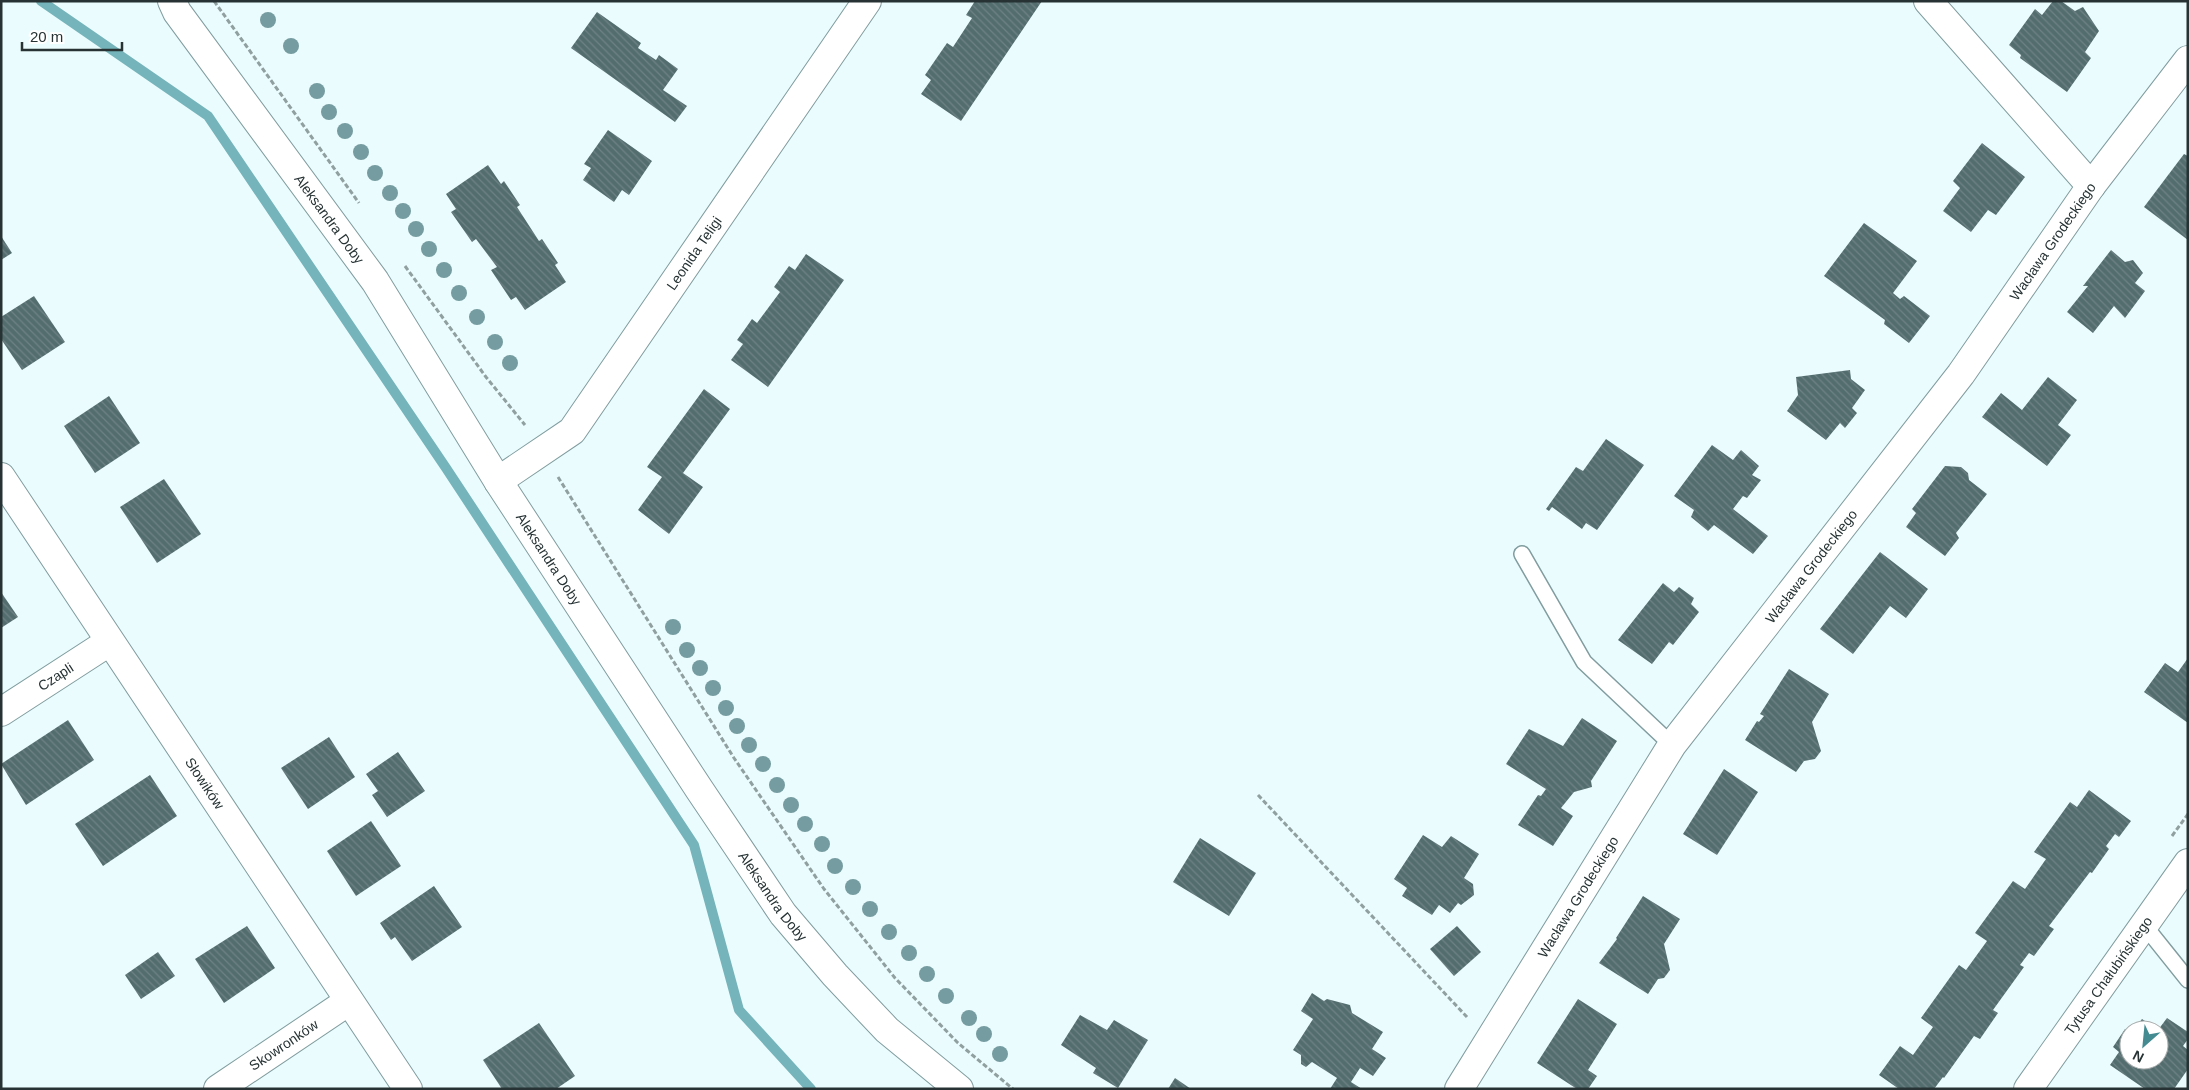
<svg xmlns="http://www.w3.org/2000/svg" width="2189" height="1090" font-family="Arial,sans-serif">
  <style>
    .lines { fill: none; stroke-linecap: round; stroke-linejoin: round }
    .stream { stroke: #75b4ba; stroke-width: 10 }
    .building { fill: url(#building-back-hatch) }
    .lane-casing { stroke: #819d9f; stroke-width: 18 }
    .street-casing { stroke: #819d9f; stroke-width: 30 }
    .path { stroke: #909fa0; stroke-width: 3; stroke-dasharray: 5 2.5; stroke-linecap: butt }
    .lane { stroke: #fff; stroke-width: 15 }
    .street { stroke: #fff; stroke-width: 28 }
    .tree { fill: #759ca0 }
    .labels { text-anchor: middle; dominant-baseline: central; stroke-width: 5; stroke-linejoin: round; paint-order: stroke }
    .street-label { font-size: 14px; fill: #263233; stroke: #fff }
  </style>
  <defs>
    <pattern id="building-back-hatch" width="6" height="6" patternUnits="userSpaceOnUse" patternTransform="scale(1.25)"><rect width="6" height="6" fill="#536d6f"/><path d="M-1 5l2 2M0 0l6 6M5-1l2 2" fill="none" stroke="#6e8284"/></pattern>
  </defs>
  <rect width="100%" height="100%" fill="#ebfcfe"/>
  <g class="lines">
    <path class="stream" d="M41,1L208,116L446,468L694,845L739,1010L811,1089"/>
  </g>
  <g class="building">
    <path d="M975,1H1042L961,121L921,94L931,80L925,75L947,43L953,47L972,18L966,15Z"/>
    <path d="M2053,1H2061L2075,11L2083,7L2099,31L2085,52L2091,58L2067,92L2020,58L2021,55L2009,45L2035,9L2042,15Z"/>
    <path d="M597,12L641,43L638,48L656,60L659,55L678,69L663,90L687,106L675,122L571,48Z"/>
    <path d="M608,130L652,161L629,195L622,190L614,202L583,180L591,168L584,164Z"/>
    <path d="M1982,143L2025,177L1996,215L1988,210L1971,232L1943,211L1960,188L1953,181Z"/>
    <path d="M2184,154L2188,156V240L2144,207Z"/>
    <path d="M488,165L501,184L504,181L520,205L517,207L539,241L542,239L558,263L555,265L566,282L525,310L516,297L511,300L491,270L497,267L476,239L472,242L451,212L456,209L446,194Z"/>
    <path d="M1864,223L1917,261L1893,293L1900,299L1904,296L1930,316L1909,343L1884,324L1885,320L1824,276Z"/>
    <path d="M1,236L12,253L1,260Z"/>
    <path d="M2111,250L2125,262L2133,260L2143,273L2135,283L2145,291L2125,318L2114,306L2093,333L2067,312L2088,286H2083Z"/>
    <path d="M806,254L844,280L768,387L731,360L743,344L737,340L745,329L752,319L757,323L780,292L774,287L789,266L795,270Z"/>
    <path d="M34,296L65,342L22,370L1,339V317Z"/>
    <path d="M1850,370L1851,379L1865,390L1852,408L1857,413L1845,428L1840,423L1826,440L1787,411L1798,395L1796,377Z"/>
    <path d="M2048,377L2077,400L2058,425L2071,435L2047,466L1982,417L2001,393L2022,410Z"/>
    <path d="M704,389L730,409L683,473L703,487L669,534L638,510L662,477L647,467Z"/>
    <path d="M109,396L140,443L95,473L64,426Z"/>
    <path d="M1606,439L1644,465L1597,530L1586,523L1582,529L1552,507L1549,511L1546,509L1576,467L1583,471Z"/>
    <path d="M1712,445L1733,460L1741,450L1759,466L1752,475L1761,480L1747,498L1743,496L1733,509L1768,536L1753,554L1714,525L1708,531L1691,517L1694,510L1674,496Z"/>
    <path d="M1945,466L1961,467L1968,473L1969,480L1987,494L1956,533L1959,538L1945,556L1906,527L1916,513L1912,509Z"/>
    <path d="M164,479L201,534L157,563L120,507Z"/>
    <path d="M1880,552L1928,589L1906,618L1890,606L1853,654L1820,629Z"/>
    <path d="M1663,583L1674,592L1679,587L1694,598L1691,604L1699,612L1673,645L1669,642L1652,664L1618,640Z"/>
    <path d="M1,592L18,617L1,628Z"/>
    <path d="M2188,658V723L2144,692L2165,663L2178,672Z"/>
    <path d="M1789,669L1829,694L1812,722L1821,751L1815,759L1804,761L1796,772L1745,740L1757,721L1759,722L1764,716L1760,714Z"/>
    <path d="M1582,718L1617,741L1591,781L1592,787L1574,792L1561,808L1573,816L1553,846L1518,825L1538,795L1541,796L1546,789L1506,764L1529,729L1563,746Z"/>
    <path d="M68,720L94,760L26,805L1,764Z"/>
    <path d="M329,737L355,777L308,809L281,768Z"/>
    <path d="M398,752L425,791L387,817L372,795L378,791L366,774Z"/>
    <path d="M1724,769L1758,792L1717,855L1683,834Z"/>
    <path d="M150,775L177,816L103,866L75,824Z"/>
    <path d="M2089,790L2131,821L2119,837L2115,834L2106,846L2109,849L2092,873L2090,872L2049,926L2054,929L2034,956L2029,953L2020,965L2024,967L1993,1010L1998,1013L1980,1039L1974,1036L1944,1078L1943,1077L1934,1089H1899L1879,1075L1900,1046L1913,1055L1933,1027L1921,1018L1959,965L1966,970L1987,941L1975,933L2013,881L2025,889L2046,859L2034,852L2070,802L2077,807Z"/>
    <path d="M371,821L401,866L356,896L327,851Z"/>
    <path d="M1423,835L1442,847L1451,836L1479,854L1464,878L1473,884L1474,895L1461,905L1458,903L1450,913L1439,905L1432,915L1402,896L1407,888L1394,879Z"/>
    <path d="M1200,838L1256,873L1229,916L1173,882Z"/>
    <path d="M434,886L462,927L412,961L395,937L391,940L380,923Z"/>
    <path d="M1643,896L1680,919L1664,944L1670,970L1664,978L1658,979L1648,994L1599,963L1617,939L1616,938Z"/>
    <path d="M247,926L275,968L224,1003L195,959Z"/>
    <path d="M1457,926L1481,952L1454,976L1430,949Z"/>
    <path d="M158,952L175,976L141,999L125,975Z"/>
    <path d="M1312,993L1324,1001L1327,999L1350,1005L1352,1013L1383,1032L1372,1049L1386,1058L1373,1076L1360,1068L1351,1082L1362,1089H1330L1337,1078L1312,1062L1306,1067L1301,1064V1055L1293,1050L1313,1019L1301,1011Z"/>
    <path d="M1578,999L1617,1024L1588,1070L1597,1076L1588,1089H1577L1537,1063Z"/>
    <path d="M1080,1015L1107,1030L1114,1020L1148,1040L1118,1088L1093,1073L1096,1068L1061,1045Z"/>
    <path d="M2167,1018L2188,1032V1039L2183,1046L2188,1050V1069L2174,1089H2145L2110,1065L2119,1052L2113,1047L2125,1029L2129,1031V1060H2159V1030H2134L2142,1019L2158,1030Z"/>
    <path d="M539,1023L575,1076L556,1089H502L483,1060Z"/>
    <path d="M1175,1078L1191,1089H1168Z"/>
  </g>
  <g class="lines">
    <g class="lane-casing">
      <g id="lane">
        <path d="M1522,554L1584,662L1672,745"/>
        <path d="M2144,925L2188,980"/>
      </g>
    </g>
    <g class="street-casing">
      <g id="street">
        <path id="s1" d="M172,1L177,12L375,281L498,481L699,789L783,914L835,975L887,1030L959,1089"/>
        <path d="M1928,1L2091,186"/>
        <path id="s2" d="M1,477L408,1089"/>
        <path id="s3" d="M498,481L572,431L867,1"/>
        <path id="s4" d="M1,712L109,642"/>
        <path id="s5" d="M218,1089L349,1001"/>
        <path id="s6" d="M1459,1089L1672,745L1961,374L2091,186L2188,60"/>
        <path id="s7" d="M2028,1089L2188,863"/>
      </g>
    </g>
    <g class="path">
      <path d="M214,1L359,203"/>
      <path d="M405,266L486,377L525,425"/>
      <path d="M558,477L734,758L824,889L895,978L958,1043L1013,1089"/>
      <path d="M1258,795L1467,1017"/>
      <path d="M2172,836L2188,814"/>
    </g>
    <use href="#lane" class="lane"/>
    <use href="#street" class="street"/>
  </g>
  <g class="tree">
    <circle cx="268" cy="20" r="8"/>
    <circle cx="291" cy="46" r="8"/>
    <circle cx="317" cy="91" r="8"/>
    <circle cx="329" cy="112" r="8"/>
    <circle cx="345" cy="131" r="8"/>
    <circle cx="361" cy="152" r="8"/>
    <circle cx="375" cy="173" r="8"/>
    <circle cx="390" cy="193" r="8"/>
    <circle cx="403" cy="211" r="8"/>
    <circle cx="416" cy="229" r="8"/>
    <circle cx="429" cy="249" r="8"/>
    <circle cx="444" cy="270" r="8"/>
    <circle cx="459" cy="293" r="8"/>
    <circle cx="477" cy="317" r="8"/>
    <circle cx="495" cy="342" r="8"/>
    <circle cx="510" cy="363" r="8"/>
    <circle cx="673" cy="627" r="8"/>
    <circle cx="687" cy="650" r="8"/>
    <circle cx="700" cy="668" r="8"/>
    <circle cx="713" cy="688" r="8"/>
    <circle cx="726" cy="708" r="8"/>
    <circle cx="737" cy="726" r="8"/>
    <circle cx="749" cy="745" r="8"/>
    <circle cx="763" cy="764" r="8"/>
    <circle cx="777" cy="785" r="8"/>
    <circle cx="791" cy="805" r="8"/>
    <circle cx="805" cy="824" r="8"/>
    <circle cx="822" cy="844" r="8"/>
    <circle cx="835" cy="866" r="8"/>
    <circle cx="853" cy="887" r="8"/>
    <circle cx="870" cy="909" r="8"/>
    <circle cx="889" cy="932" r="8"/>
    <circle cx="909" cy="953" r="8"/>
    <circle cx="927" cy="974" r="8"/>
    <circle cx="946" cy="996" r="8"/>
    <circle cx="969" cy="1018" r="8"/>
    <circle cx="984" cy="1034" r="8"/>
    <circle cx="1000" cy="1054" r="8"/>
  </g>
  <g class="labels">
    <g class="street-label">
      <text stroke="none"><textPath href="#s1" startOffset="269">Aleksandra Doby</textPath></text>
      <text stroke="none"><textPath href="#s6" startOffset="1036">Wacława Grodeckiego</textPath></text>
      <text stroke="none"><textPath href="#s3" startOffset="305">Leonida Teligi</textPath></text>
      <text stroke="none"><textPath href="#s1" startOffset="674">Aleksandra Doby</textPath></text>
      <text stroke="none"><textPath href="#s6" startOffset="631">Wacława Grodeckiego</textPath></text>
      <text stroke="none"><textPath href="#s4" startOffset="65">Czapli</textPath></text>
      <text stroke="none"><textPath href="#s2" startOffset="368">Słowików</textPath></text>
      <text stroke="none"><textPath href="#s1" startOffset="1079">Aleksandra Doby</textPath></text>
      <text stroke="none"><textPath href="#s6" startOffset="226">Wacława Grodeckiego</textPath></text>
      <text stroke="none"><textPath href="#s7" startOffset="139">Tytusa Chałubińskiego</textPath></text>
      <text stroke="none"><textPath href="#s5" startOffset="79">Skowronków</textPath></text>
    </g>
  </g>
  <rect width="2189" height="1090" fill="none" stroke="#263233" stroke-width="5"/>
  <g transform="translate(2144 1045) rotate(207)"><circle r="24" fill="#ffffff" stroke="#a8adad"/>
  <path d="M0-4L9 19L0 12L-9 19Z" fill="#448b91"/>
  <text y="-8" font-size="14" font-weight="bold" text-anchor="middle" fill="#263233">N</text>
  </g>
  <path d="M22 42v8h100v-8" fill="none" stroke="#263233" stroke-width="2.5"/>
  <text x="30" y="42" font-size="15" fill="#263233" stroke="#ffffff" stroke-width="4" paint-order="stroke">20 m</text>
</svg>
